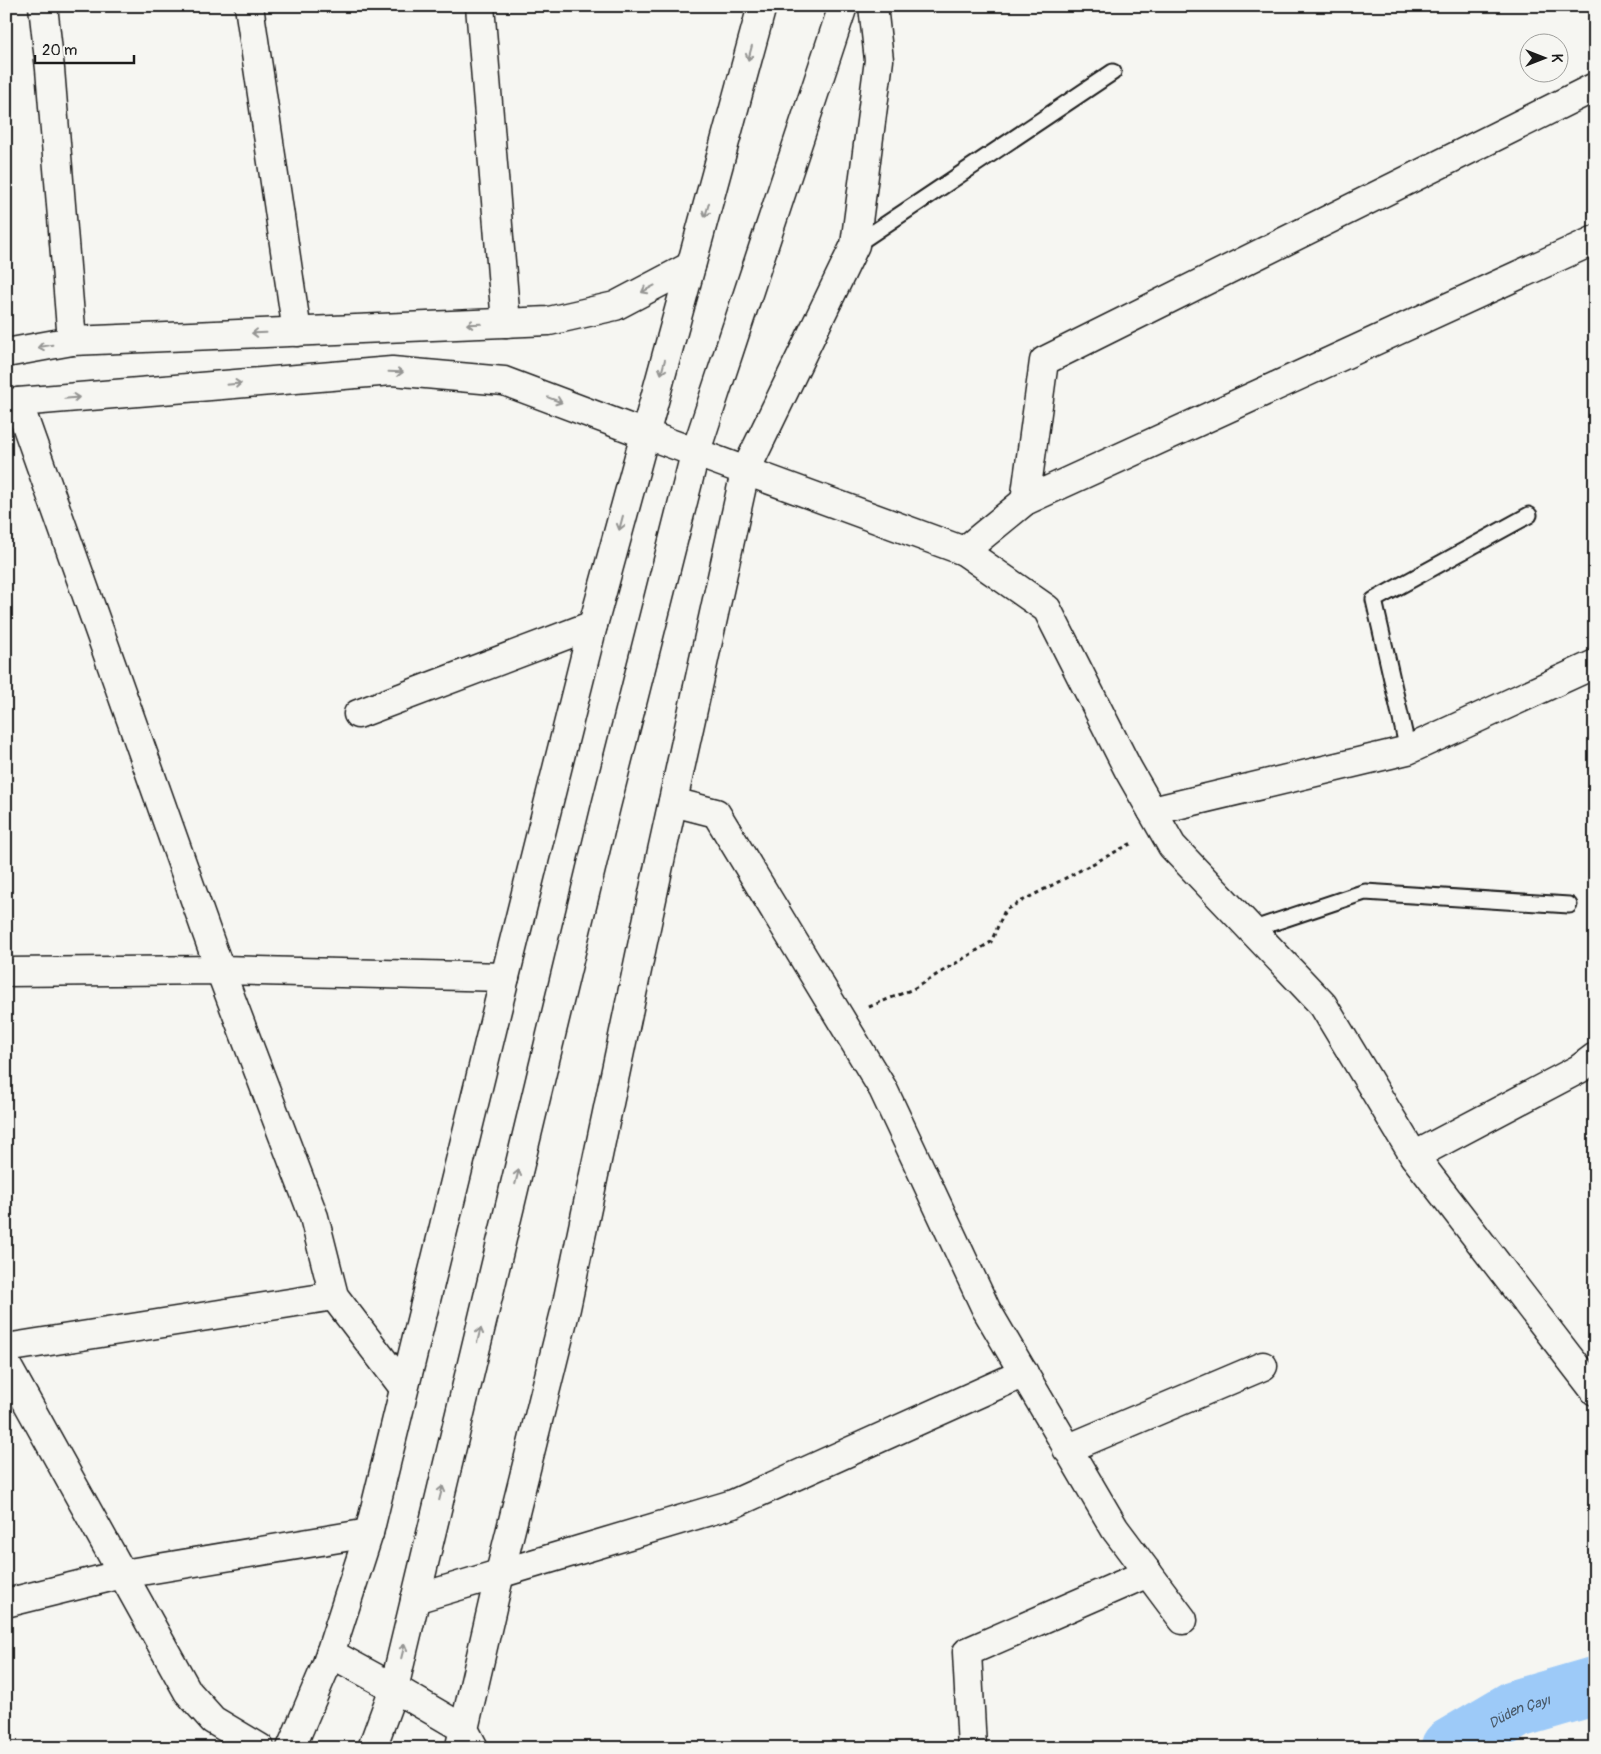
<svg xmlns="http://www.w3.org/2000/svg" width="1601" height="1754" font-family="Pangolin,sans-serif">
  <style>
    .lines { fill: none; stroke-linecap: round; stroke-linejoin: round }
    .river { stroke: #9dcaf8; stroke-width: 59 }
    .service-casing { stroke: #1c1c1c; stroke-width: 19 }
    .minor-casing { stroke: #1c1c1c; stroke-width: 31 }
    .tertiary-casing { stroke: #1c1c1c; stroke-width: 31 }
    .primary-casing { stroke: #1c1c1c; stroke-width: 31 }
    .path { stroke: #1c1c1c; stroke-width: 3; stroke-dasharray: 4 4; stroke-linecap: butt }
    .service { stroke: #f6f6f2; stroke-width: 15 }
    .minor { stroke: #f6f6f2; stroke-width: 28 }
    .tertiary { stroke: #f6f6f2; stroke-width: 28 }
    .primary { stroke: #f6f6f2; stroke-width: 28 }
    .oneway { stroke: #949492 }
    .labels { text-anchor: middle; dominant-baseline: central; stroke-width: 5; stroke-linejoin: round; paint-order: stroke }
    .water-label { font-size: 14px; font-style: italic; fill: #495969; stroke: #f6f6f2 }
  </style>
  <rect width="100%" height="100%" fill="#f6f6f2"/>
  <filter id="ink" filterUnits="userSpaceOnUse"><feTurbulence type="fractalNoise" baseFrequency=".02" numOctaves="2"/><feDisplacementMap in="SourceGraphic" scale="10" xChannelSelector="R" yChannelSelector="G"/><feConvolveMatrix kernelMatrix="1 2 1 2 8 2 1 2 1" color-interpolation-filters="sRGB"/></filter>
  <g filter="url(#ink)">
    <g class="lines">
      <path class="river" id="s1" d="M1450,1748L1516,1709L1595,1686"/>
      <g class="service-casing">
        <g id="service">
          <path d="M855,245L1113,72"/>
          <path d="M1408,750L1374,600L1529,515"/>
          <path d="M1251,930L1365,892L1569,905"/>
        </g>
      </g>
      <g class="minor-casing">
        <g id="minor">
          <path d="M43,6L50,69L72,341"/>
          <path d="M249,6L297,332"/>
          <path d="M480,6L506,323"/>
          <path d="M18,402L220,970L314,1217L334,1296L404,1388"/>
          <path d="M645,434L964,551L1025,501L1595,240"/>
          <path d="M1025,501L1044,361L1595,87"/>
          <path d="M964,551L1047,609L1128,769L1172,846L1323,1005L1414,1156"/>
          <path d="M358,714L593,625"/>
          <path d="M673,802L716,813L883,1089L986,1309L1115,1529L1183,1620"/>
          <path d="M1152,811L1408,750L1595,664"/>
          <path d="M6,972L220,970L505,977"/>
          <path d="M1595,1057L1579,1069L1414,1156L1595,1391"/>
          <path d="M6,1348L334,1296"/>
          <path d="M6,1364L188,1692L213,1720L260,1748"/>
          <path d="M1067,1449L1263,1366"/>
          <path d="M415,1599L733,1504L1024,1373"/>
          <path d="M6,1603L123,1574L369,1533"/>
          <path d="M330,1653L394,1688L464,1729L460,1746"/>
          <path d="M474,1748L464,1729L500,1573L566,1308L662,851L745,472L855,245L879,60L873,6"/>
          <path d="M972,1748L967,1652L1148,1573"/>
        </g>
      </g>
      <g class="tertiary-casing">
        <g id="tertiary">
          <path d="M6,353L72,341L549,321L615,306L691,266"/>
          <path d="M6,404L18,402L392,371L504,381L645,434"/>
        </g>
      </g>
      <g class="primary-casing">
        <g id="primary">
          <path d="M291,1748L326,1666L369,1533L505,977L593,625L762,6"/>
          <path d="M372,1748L394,1688L606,806L695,454L843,6"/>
        </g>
      </g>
      <path class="path" d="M869,1007L913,989L991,942L1005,910L1134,842"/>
      <use href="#service" class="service"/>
      <use href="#minor" class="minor"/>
      <use href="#tertiary" class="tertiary"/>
      <use href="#primary" class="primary"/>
    </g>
    <defs><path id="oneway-shaft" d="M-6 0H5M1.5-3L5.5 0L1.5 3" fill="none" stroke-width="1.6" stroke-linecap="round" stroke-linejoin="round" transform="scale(1.25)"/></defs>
    <g class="oneway">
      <use href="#oneway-shaft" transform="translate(750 53) rotate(105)"/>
      <use href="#oneway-shaft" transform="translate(707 210) rotate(106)"/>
      <use href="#oneway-shaft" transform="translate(648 289) rotate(152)"/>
      <use href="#oneway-shaft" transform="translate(474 324) rotate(178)"/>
      <use href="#oneway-shaft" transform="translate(259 333) rotate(178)"/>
      <use href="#oneway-shaft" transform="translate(45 346) rotate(170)"/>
      <use href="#oneway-shaft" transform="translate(663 367) rotate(105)"/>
      <use href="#oneway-shaft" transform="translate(396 372) rotate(2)"/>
      <use href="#oneway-shaft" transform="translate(234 384) rotate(-5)"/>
      <use href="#oneway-shaft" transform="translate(72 398) rotate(-5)"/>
      <use href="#oneway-shaft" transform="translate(555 400) rotate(21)"/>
      <use href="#oneway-shaft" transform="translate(621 523) rotate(105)"/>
      <use href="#oneway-shaft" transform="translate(517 1177) rotate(-76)"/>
      <use href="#oneway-shaft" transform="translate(479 1335) rotate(-76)"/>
      <use href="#oneway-shaft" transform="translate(441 1493) rotate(-76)"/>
      <use href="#oneway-shaft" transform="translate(403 1651) rotate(-76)"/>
    </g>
  </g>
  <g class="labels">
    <g class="water-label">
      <text stroke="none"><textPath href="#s1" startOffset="79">Düden Çayı</textPath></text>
    </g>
  </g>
  <rect width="1601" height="1754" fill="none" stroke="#f6f6f2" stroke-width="25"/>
  <rect x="12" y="12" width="1576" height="1729" fill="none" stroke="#1c1c1c" stroke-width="2" filter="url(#ink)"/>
  <g transform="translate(1544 58) rotate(90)"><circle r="24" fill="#f6f6f2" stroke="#9f9f9c"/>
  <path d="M0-4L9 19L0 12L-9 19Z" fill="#1c1c1c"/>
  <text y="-8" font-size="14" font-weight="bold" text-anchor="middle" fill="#1c1c1c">K</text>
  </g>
  <path d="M35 55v8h99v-8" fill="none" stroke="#1c1c1c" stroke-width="2.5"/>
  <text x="42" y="55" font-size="15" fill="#1c1c1c" stroke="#f6f6f2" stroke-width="4" paint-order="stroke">20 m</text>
</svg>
